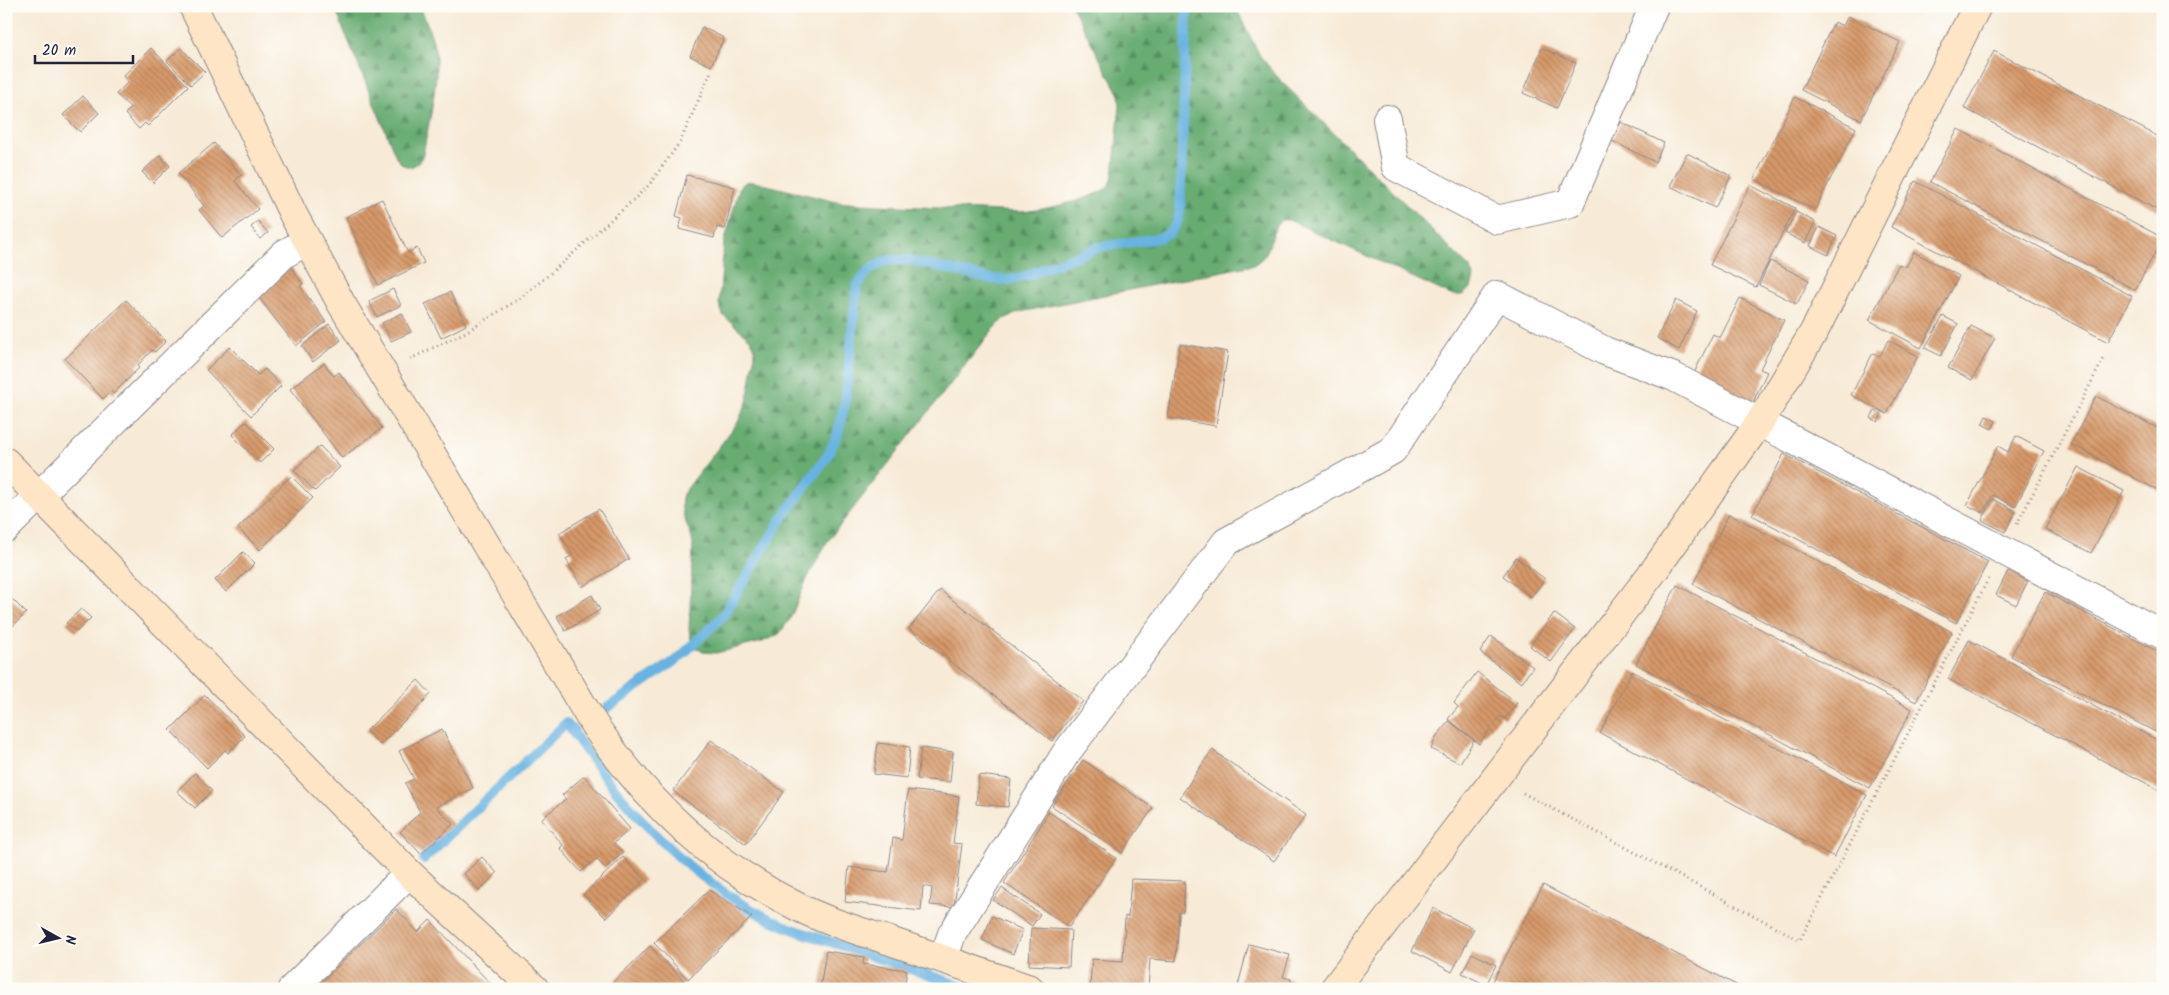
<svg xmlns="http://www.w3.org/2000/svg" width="2169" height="995" font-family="Kalam,sans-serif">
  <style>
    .forest { fill: url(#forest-firs); stroke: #446756 }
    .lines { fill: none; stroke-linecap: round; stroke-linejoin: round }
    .stream { stroke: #68b3e1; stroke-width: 10 }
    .building { fill: url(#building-back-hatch) }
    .street-casing { stroke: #8c8688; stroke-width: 30 }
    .secondary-casing { stroke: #8c8688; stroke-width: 30 }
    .path { stroke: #8c8688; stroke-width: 3; stroke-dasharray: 1 4; stroke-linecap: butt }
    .street { stroke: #fff; stroke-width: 28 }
    .secondary { stroke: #fde5c5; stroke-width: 28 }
  </style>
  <defs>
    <pattern id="forest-firs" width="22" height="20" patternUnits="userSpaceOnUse" patternTransform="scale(1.25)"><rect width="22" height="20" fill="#67ac72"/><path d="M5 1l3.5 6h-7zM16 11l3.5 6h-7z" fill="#548c5f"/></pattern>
    <pattern id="building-back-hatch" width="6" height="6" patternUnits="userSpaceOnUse" patternTransform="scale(1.25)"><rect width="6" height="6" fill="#d79969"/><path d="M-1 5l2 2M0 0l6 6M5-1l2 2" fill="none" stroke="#ae7c58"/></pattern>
  </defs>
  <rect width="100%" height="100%" fill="#fdfcf7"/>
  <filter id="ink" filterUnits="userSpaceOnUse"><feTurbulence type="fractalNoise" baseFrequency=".02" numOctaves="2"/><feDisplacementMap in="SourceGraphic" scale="10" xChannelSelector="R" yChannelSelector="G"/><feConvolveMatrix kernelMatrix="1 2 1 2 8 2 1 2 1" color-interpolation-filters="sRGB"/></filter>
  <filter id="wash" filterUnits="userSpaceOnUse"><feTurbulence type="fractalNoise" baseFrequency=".0096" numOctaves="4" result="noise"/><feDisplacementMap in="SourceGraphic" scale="20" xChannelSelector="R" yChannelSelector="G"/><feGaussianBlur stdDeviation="1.12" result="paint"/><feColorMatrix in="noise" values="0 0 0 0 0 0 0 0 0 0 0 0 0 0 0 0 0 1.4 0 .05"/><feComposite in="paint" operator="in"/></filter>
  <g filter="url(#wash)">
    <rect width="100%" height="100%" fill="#f7ead6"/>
    <g class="forest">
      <path d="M334,6H420C426,21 432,35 435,50C440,82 428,124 423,155L418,163L411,167L403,165L397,159Z"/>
      <path d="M1072,6H1235L1260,56L1281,81L1470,268L1474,277L1471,288L1462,295H1451L1289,220H1281C1267,235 1275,253 1253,265L1020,312L1004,319L991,332L827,542L807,579L790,619L779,634L762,642L716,653L703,652L692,645L689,630L693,545C691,527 677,513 683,494L738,422L747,402L755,354L754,346L750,339L723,315L719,304L724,243L740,186L746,182H754L837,202L859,204L1020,212C1039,211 1096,199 1109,186C1111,183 1112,179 1113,175L1120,105L1119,95Z"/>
    </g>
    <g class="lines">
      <g class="stream">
        <path d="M607,708L679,658L723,616L779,523L828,455L838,433L845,403L857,286L869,270L887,260H908L990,279L1009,280L1025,276L1099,247L1159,238L1170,233L1177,223L1180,211L1187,6"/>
        <path d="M574,730L572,731C621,803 678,869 756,912C782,927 812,936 840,945C883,960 926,974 969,989"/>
        <path d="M424,859L566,723L572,731"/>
      </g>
    </g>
    <g id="blocks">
      <g class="building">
        <path d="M1848,16L1900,42L1861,120L1801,90L1834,22L1843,26Z"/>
        <path d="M702,27L724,38L711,66L690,56Z"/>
        <path d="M151,48L188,86L148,126L145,123L139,129L125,114L131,108L116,94L128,82L123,76Z"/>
        <path d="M181,48L205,72L191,85L167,61Z"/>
        <path d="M1542,48L1576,63L1557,108L1523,93Z"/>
        <path d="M1994,51L2163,139V213L1964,108Z"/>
        <path d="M83,96L99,113L80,132L63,115Z"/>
        <path d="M1795,97L1856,128L1815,210L1754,179Z"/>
        <path d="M1621,122L1664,143L1655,162L1612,141Z"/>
        <path d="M1958,129L2163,238L2135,290L1930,182Z"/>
        <path d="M214,143L241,175L235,181L258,209L222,238L199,210L204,206L178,173Z"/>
        <path d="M1687,153L1731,176L1715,208L1670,186Z"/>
        <path d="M160,155L170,166L153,183L142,172Z"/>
        <path d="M687,175L735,187L725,229L717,227L714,238L679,229L682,218L676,216Z"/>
        <path d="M1915,181L2132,296L2108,342L1891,227Z"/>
        <path d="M1750,185L1795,208L1756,287L1710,265Z"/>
        <path d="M382,199L408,253L417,248L424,263L378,285L346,217Z"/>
        <path d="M1796,212L1815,222L1805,243L1785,233Z"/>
        <path d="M258,221L268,233L260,239L251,227Z"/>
        <path d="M1819,227L1837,236L1828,255L1810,246Z"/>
        <path d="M1914,252L1959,276L1921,348L1869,320L1899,264L1906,267Z"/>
        <path d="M1770,261L1809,280L1797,304L1759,285Z"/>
        <path d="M291,267L303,284L300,286L326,322L296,346L256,294Z"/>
        <path d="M393,289L401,305L377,317L369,301Z"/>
        <path d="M450,292L466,325L441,338L425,304Z"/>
        <path d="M1740,298L1784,320L1760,369L1767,372L1753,402L1694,373L1713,334L1720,338Z"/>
        <path d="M126,300L166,341L155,352L152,350L137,366L139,368L113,394L111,391L103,399L65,359Z"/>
        <path d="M1676,300L1697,311L1679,350L1657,338Z"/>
        <path d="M402,313L411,332L391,341L382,323Z"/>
        <path d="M1943,316L1958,324L1941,356L1925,348Z"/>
        <path d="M329,324L341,340L313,362L302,346Z"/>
        <path d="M1971,326L1995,338L1972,380L1948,368Z"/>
        <path d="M1888,340L1918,356L1887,414L1851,395L1873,353L1880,356Z"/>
        <path d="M1180,344L1228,352L1216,426L1168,418Z"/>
        <path d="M230,347L258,375L265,369L281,386L251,416L206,370Z"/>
        <path d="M324,363L334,376L339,372L382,428L342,458L290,389Z"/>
        <path d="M2096,396L2163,431V493L2071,444Z"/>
        <path d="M1875,411L1882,414L1878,422L1870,418Z"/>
        <path d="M1986,416L1996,421L1992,429L1982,424Z"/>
        <path d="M246,421L274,449L260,463L232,435Z"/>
        <path d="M2016,436L2044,451L2015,507L1993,495L1983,513L1967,505L1998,446L2008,452Z"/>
        <path d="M320,446L340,467L315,491L294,470Z"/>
        <path d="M1784,454L1988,562L1956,623L1752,515Z"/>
        <path d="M2078,467L2124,491L2091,553L2045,529Z"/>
        <path d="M291,476L313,498L260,550L238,528Z"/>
        <path d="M1993,499L2016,511L2005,532L1982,520Z"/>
        <path d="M599,509L629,559L582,587L566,559L573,555L559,533Z"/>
        <path d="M1729,514L1952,632L1916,702L1693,584Z"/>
        <path d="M243,552L255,563L226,592L215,580Z"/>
        <path d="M1516,557L1545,579L1531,597L1503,576Z"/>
        <path d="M2008,571L2028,581L2016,605L1996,595Z"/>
        <path d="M1677,585L1912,709L1870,788L1636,664Z"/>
        <path d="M940,590L1083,701L1052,741L909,629Z"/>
        <path d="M2045,592L2163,654V736L2011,656Z"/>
        <path d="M6,593L26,613L6,633Z"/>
        <path d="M592,595L600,610L565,631L557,616Z"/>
        <path d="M81,609L91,618L76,632L66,623Z"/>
        <path d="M1554,613L1575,629L1551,662L1530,646Z"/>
        <path d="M1491,636L1533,667L1521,683L1480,652Z"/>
        <path d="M1969,640L2163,743V792L1948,679Z"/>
        <path d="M1632,671L1867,795L1834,857L1600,733Z"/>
        <path d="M1477,672L1517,703L1505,719L1500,716L1479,744L1448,719L1458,707L1454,703Z"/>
        <path d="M418,680L431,694L380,745L366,731Z"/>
        <path d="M205,695L245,736L228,753L225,750L207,768L170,730Z"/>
        <path d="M1449,721L1474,740L1460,763L1431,749L1436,737Z"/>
        <path d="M442,729L473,788L436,807L453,824L421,854L400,832L420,812L405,783L414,779L399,751Z"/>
        <path d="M711,740L784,792L746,844L673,791Z"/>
        <path d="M878,743L910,747L907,778L874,774Z"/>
        <path d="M921,748L953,752L950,782L917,779Z"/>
        <path d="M1212,750L1306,815L1274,861L1180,797Z"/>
        <path d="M1083,760L1153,808L1122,853L1052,806Z"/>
        <path d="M195,773L212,791L195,808L177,791Z"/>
        <path d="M979,775L1011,779L1008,807L976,804Z"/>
        <path d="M584,776L630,829L614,843L623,853L605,868L596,859L581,872L560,848L563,845L541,819L566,799L562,795Z"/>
        <path d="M908,790L959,796L953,843L962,844L954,907L930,905L932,888L923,886L921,911L845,902L849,867L888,872L893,838L902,840Z"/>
        <path d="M1049,812L1116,858L1069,927L1004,883Z"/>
        <path d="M482,857L497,873L479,891L464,874Z"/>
        <path d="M623,857L645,880L606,918L583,895Z"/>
        <path d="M1131,879L1185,881L1183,912H1179L1176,961L1150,959L1148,989L1090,986L1092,959L1123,961L1125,916L1128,917Z"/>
        <path d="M1543,885L1744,989H1498L1491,985Z"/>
        <path d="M1002,888L1040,914L1032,926L993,900Z"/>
        <path d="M709,890L752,917L688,979L654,943Z"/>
        <path d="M1433,908L1474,929L1452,972L1412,951Z"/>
        <path d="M396,909L418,932L430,920L492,985L488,989H315Z"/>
        <path d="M992,916L1023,930L1013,954L982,940Z"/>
        <path d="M1031,928L1071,930L1069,967L1029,965Z"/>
        <path d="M1249,944L1290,955L1283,977L1291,979L1288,989H1237Z"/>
        <path d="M650,946L685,982L678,989H606Z"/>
        <path d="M826,951L864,957L863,964L907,970L904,989H820Z"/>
        <path d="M1472,953L1496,965L1486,985L1462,973Z"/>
      </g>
    </g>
  </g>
  <g filter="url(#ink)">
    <use href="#blocks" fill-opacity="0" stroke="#8c8688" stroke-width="1"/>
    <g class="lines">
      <g class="street-casing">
        <g id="street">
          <path d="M1387,119L1396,167L1497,220L1570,203L1654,6"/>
          <path d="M6,528L284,254L307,241"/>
          <path d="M943,959L952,934L1066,753L1226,542L1393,450L1497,295L1605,351L1674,377L2163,635"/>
          <path d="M292,989L409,873"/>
        </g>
      </g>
      <g class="secondary-casing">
        <g id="secondary">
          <path d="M193,6L294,216L341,303L595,726C649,805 712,864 798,907C828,922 859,931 890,941C937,957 984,973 1030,989"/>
          <path d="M6,462L409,873L535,989"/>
          <path d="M1334,989L1656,568L1760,422L1815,330L1977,6"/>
        </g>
      </g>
      <g class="path">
        <path d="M410,359L464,333L519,299L545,278L630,203L649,185L680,142L711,72"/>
        <path d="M2017,524L2104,358"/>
        <path d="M1523,793L1800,940L1989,578"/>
      </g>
      <use href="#street" class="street"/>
      <use href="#secondary" class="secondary"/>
    </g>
  </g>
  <rect width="2169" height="995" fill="none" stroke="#fdfcf7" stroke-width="25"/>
  <g transform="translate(58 938) rotate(98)" stroke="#fdfcf7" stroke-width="4" paint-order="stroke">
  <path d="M0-4L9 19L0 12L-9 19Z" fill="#22223b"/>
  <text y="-8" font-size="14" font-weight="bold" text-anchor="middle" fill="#22223b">N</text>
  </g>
  <path d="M35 55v8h98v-8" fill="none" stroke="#22223b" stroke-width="2.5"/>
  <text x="42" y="55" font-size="15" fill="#22223b" stroke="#fdfcf7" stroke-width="4" paint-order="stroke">20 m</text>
</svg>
